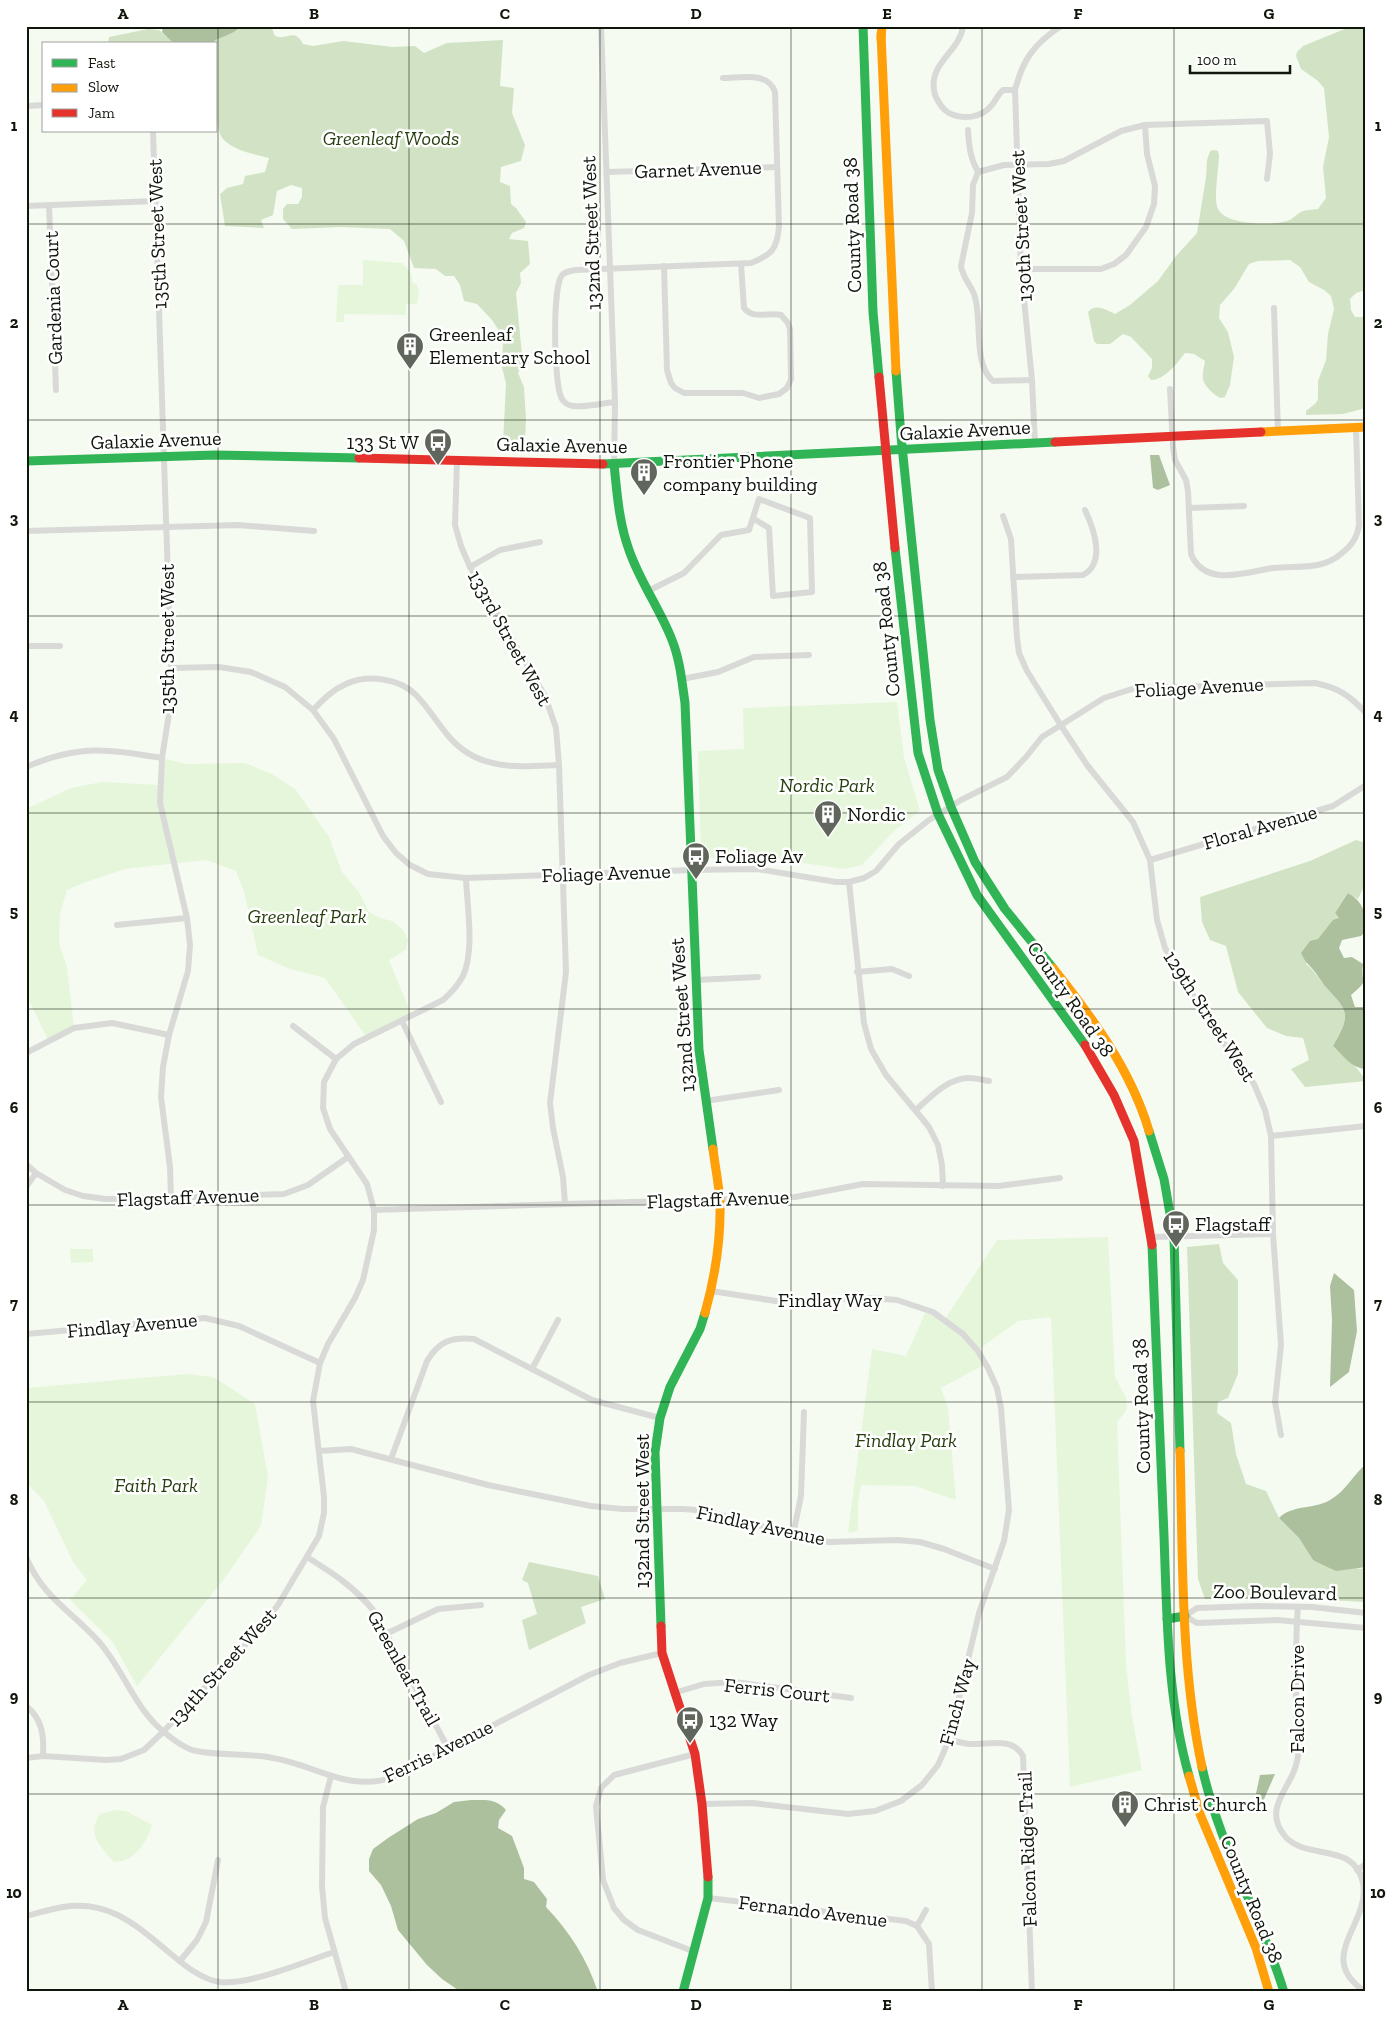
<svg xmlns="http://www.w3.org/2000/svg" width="1392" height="2018" font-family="'Zilla Slab',serif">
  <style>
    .green { fill: #e6f6db }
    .forest { fill: #d2e3c5 }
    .water { fill: #adc09e }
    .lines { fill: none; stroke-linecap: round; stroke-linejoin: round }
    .street { stroke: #d9dad8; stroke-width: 6 }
    .fast { stroke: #30b455; stroke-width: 9 }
    .slow { stroke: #ff9f0a; stroke-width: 9 }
    .jam { stroke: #e5322d; stroke-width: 9 }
    .grid { fill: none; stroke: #10160c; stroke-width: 1; stroke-opacity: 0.55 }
    .labels { text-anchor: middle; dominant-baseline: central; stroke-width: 5; stroke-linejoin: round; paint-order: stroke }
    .park-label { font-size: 20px; font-style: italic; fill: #273f0e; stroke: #fff }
    .street-label { font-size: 20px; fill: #10160c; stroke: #fff }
    .poi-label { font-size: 20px; fill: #10160c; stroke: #fff; text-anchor: start }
    .neatline { fill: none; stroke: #10160c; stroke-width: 2 }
    .grid-label { font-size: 16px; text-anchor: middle; font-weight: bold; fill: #10160c }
  </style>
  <rect width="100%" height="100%" fill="#f5fbf1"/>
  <g class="green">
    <path d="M363,260L402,263C408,269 413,273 412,282L417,285L419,291L417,304H406V315L344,314V322H336L338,285H363Z"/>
    <path d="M897,702L904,757L920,811L895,830L862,865L845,869L758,857L701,858L698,751L744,749L743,708Z"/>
    <path d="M162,758L187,764L245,763L272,774L296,790L329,837L342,872L359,892L369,912L380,918L392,921L403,930L408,940L406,950L389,960L412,1016L367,1038L325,978L290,969L258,955L244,891L236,871L206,860L125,869L86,882L67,890L60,914L59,943L67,967L74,1028L48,1040L26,994V809L71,788L102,782L160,785Z"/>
    <path d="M1108,1237L1115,1377L1126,1398L1127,1407L1126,1411L1117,1422L1126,1663L1132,1717L1142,1770L1070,1787L1051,1317L1018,1321L978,1350L986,1364L941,1388L948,1408L956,1500L915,1486L861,1485L858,1503V1531L848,1533L872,1349L906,1356L927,1309L945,1319L997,1240Z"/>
    <path d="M70,1249H93V1262L71,1263Z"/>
    <path d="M188,1374L213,1377L255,1404L268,1477L261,1526L224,1579L137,1686L112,1641L70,1600L87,1580L73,1562L44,1501L26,1482V1388Z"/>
    <path d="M114,1810L126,1811L152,1825C146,1843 135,1862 114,1862C101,1847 86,1834 100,1814Z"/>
  </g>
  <g class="forest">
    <path d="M238,26H271L275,36C288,41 294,27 303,44L313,46L343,41L393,47L415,46L424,53L447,43L503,40L500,86L514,88L512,113L525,145L521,161L501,167L500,182L510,186L511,204L516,208L526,222L524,228L512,233L509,239L528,241L530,264L520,273L521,283L516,293L523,365L518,373L524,387L526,419L525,443L503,444L506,383L502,368L503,337L492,320L477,304L464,301L460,285L454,276H445L436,269L414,268L404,241L390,229L342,227L292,229L283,219V209L287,204H298L302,197V188L291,185L277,191L273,215L261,220L264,228L225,226L220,194L227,188L243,184L245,176L265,172L269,158C254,154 234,151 223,139C212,127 216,62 216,44H211L214,39L238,29Z"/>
    <path d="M1352,26H1366V290L1356,293L1350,299L1351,310L1355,317H1366V408L1343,414L1306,415V411L1316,403L1318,399V381L1326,360L1328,334L1334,309L1331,296L1324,290L1309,282L1300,267L1290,260L1258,261L1249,264L1234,289L1220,305L1219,318L1228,332L1234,357L1230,385L1225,397L1221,398C1215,396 1204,386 1203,379C1202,374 1204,367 1205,361L1194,354L1185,353C1177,363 1165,380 1151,380L1148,376L1152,368V359L1131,337L1123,334L1110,344H1097L1094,341L1088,312C1096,303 1106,310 1115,314L1130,305L1158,281L1176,256L1197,233L1206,177L1207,160L1210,151L1214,150L1218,151L1219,155C1219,168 1213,199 1218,209C1227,226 1272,225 1287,221C1294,219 1297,213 1303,211C1308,210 1314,209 1318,209L1326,198L1323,167L1329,137L1324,88L1318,81L1301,69L1296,56L1297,52L1303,46Z"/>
    <path d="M148,29L159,30L171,41L178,44H108L109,37Z"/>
    <path d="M1356,840L1366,843V882L1358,899L1348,893L1335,913L1339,918L1318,939L1306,964C1314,970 1318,978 1324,985C1349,1011 1351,1014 1333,1046C1343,1055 1360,1069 1366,1081L1305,1087L1291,1069L1309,1060L1303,1038L1286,1036L1267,1028L1238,992L1226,946L1210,940L1202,922L1200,897L1310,861Z"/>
    <path d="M1219,1244L1223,1263L1238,1280V1374L1228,1398L1218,1402L1217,1413L1231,1423L1236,1454L1246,1484L1266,1491L1279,1518L1299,1538L1313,1560L1361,1569L1366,1567V1602L1270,1597L1205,1599L1198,1579L1187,1247Z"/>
    <path d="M529,1562L598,1576L605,1599L581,1607L586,1623L529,1650L522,1620L537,1614L528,1583L522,1580Z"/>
  </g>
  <g class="water">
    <path d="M163,26H237L238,29C228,37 216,37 211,44H178L171,41L162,32Z"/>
    <path d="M1150,455H1159L1170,485L1158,490L1153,488Z"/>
    <path d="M1348,893C1364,902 1366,914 1366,931L1361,936L1342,940L1339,948L1344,958L1352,957L1363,964C1360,985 1371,978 1351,995L1355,1007H1366V1069C1351,1068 1344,1056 1333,1046C1352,1013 1348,1011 1324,985C1321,981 1318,976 1315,972C1308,963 1306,964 1301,953L1310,941L1318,939L1333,920L1339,918L1335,913Z"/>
    <path d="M1334,1273L1354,1290L1357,1331L1349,1372L1330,1387L1332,1320L1330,1286Z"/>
    <path d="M1366,1464V1567L1336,1571L1323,1565L1313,1560L1299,1538L1279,1518C1293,1504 1313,1510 1330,1500C1346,1491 1353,1475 1366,1464Z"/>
    <path d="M1275,1774L1261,1806L1255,1798L1260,1775Z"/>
    <path d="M471,1800C485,1800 496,1798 506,1810L499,1820L498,1828L512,1836L524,1868V1879L534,1882L547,1899L546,1907C570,1932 587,1959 598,1992H461L442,1979L427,1965L398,1930L391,1906L381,1885L369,1871V1859L373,1849L388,1838L418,1819L436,1813L454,1802Z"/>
  </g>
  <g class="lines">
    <g class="street">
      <path d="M601,26L615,402L614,464"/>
      <path d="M963,26C960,53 926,63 935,95C938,102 942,109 949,113C963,120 981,118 991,106C996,101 997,95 1003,90H1015"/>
      <path d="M26,106L44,105"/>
      <path d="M968,130C969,146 970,158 978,172"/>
      <path d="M153,131L171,668L170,707L162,758L160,803L187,918L190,945L188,971L169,1035L163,1067L161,1097L170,1167L171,1198"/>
      <path d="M607,172L777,167"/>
      <path d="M978,172L1004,165L1049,164L1064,161L1121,131L1145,125L1267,121L1270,154L1267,179"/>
      <path d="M978,172L973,185L972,213L961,266C963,278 970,284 974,294C983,318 972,364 993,381L1032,380"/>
      <path d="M49,205L56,390"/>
      <path d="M26,206L156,201"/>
      <path d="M664,266L667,370L671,383L675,388L684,393H743L759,398L779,394L787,388L791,379L790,329L788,323L781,315C768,312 754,320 744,308L741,264"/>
      <path d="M1021,269H1101L1114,264L1126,255L1146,227L1154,204L1155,186L1147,154L1145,125"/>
      <path d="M1274,308L1278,432"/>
      <path d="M1170,389L1173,447L1175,460L1186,480L1188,491L1191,554C1205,588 1246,572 1273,568C1298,565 1322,571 1342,553C1352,545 1357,538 1359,525L1356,428"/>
      <path d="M615,402C603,403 579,409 569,405C566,404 562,400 561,397C554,381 552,288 562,275C566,271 571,271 576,270L751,263C771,255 777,250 779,227L775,92C768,71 741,78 723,78"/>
      <path d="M1035,444L1032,380L1021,269L1015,90C1023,59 1034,44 1061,26"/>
      <path d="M457,461L455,525L461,546L470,567L545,696L556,728L559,765L566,972L550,1103L553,1128L563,1177L565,1204"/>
      <path d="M1189,508L1244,506"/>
      <path d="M1003,516L1011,539L1017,638L1019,653L1027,671L1060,724L1087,765L1133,822L1150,860L1157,920L1165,948L1210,1024L1254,1084L1265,1110L1271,1136L1273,1234L1281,1345L1275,1402L1281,1435"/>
      <path d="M26,531L238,525L314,531"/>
      <path d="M470,567L500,550L540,542"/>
      <path d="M1013,577L1083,575C1106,563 1094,529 1085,510"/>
      <path d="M648,591L684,573L721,535L749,530L759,499L810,518L812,592L773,596L769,528L754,519"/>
      <path d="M26,646H60"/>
      <path d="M171,668L219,667L251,672L285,687L313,710L334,739L383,836L396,853L410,865L428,874L466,878L691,870L757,869L836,882H849L864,878L876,871L899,844L929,820L961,800L1007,777L1026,757L1042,737L1104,698L1135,688L1315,683C1339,688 1349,695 1366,713"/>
      <path d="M682,679L718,672L754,657L809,655"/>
      <path d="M313,710C323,700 332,690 346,684C367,674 400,678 417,696C437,717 446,742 473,756C500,770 531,766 559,765"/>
      <path d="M26,767C80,744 107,749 162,758"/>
      <path d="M1150,860L1333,806L1366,785"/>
      <path d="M849,882L864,1023L871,1049L886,1075L929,1127L938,1145L942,1165L943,1186"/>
      <path d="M117,925L187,918"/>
      <path d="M857,972L892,969L909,976"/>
      <path d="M695,980L758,977"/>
      <path d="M402,1021L441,1102"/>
      <path d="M293,1026L336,1059"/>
      <path d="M26,1053L74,1028L112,1023L169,1035"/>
      <path d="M705,1101L779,1090"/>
      <path d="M916,1110C930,1097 948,1078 969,1078C976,1078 983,1080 989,1081"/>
      <path d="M1271,1136L1366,1126"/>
      <path d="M26,1164L36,1173L65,1190L83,1196L106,1199L171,1198L284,1194L308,1185L348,1157"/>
      <path d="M26,1187L36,1173"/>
      <path d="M374,1210L795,1197L863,1184L998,1186L1060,1178"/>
      <path d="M1152,1237L1273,1234"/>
      <path d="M26,1334L205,1318L239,1326L320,1363"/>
      <path d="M532,1369L558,1320"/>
      <path d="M319,1451L351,1449L488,1485L591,1506L622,1509H684L706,1511L793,1535L829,1542L897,1540L920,1542L944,1549L995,1569"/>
      <path d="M391,1459L427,1361C439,1341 451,1337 474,1339L592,1400L660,1418"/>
      <path d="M793,1535L801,1496L804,1412"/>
      <path d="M26,1557C43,1598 73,1612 100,1643C124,1671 135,1709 164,1732C172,1739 187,1750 197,1751C221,1756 248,1753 273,1758C316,1765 348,1793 394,1777L589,1675L620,1663L662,1653"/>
      <path d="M307,1557C334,1574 353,1586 374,1611L448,1748"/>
      <path d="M1298,1607C1295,1642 1296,1677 1296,1713C1297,1729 1301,1750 1296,1765C1290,1789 1263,1808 1284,1835C1305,1862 1354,1840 1363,1883C1371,1924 1313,1958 1366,1992"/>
      <path d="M1366,1613L1312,1607L1256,1606L1197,1608L1185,1616L1197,1623L1277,1620L1366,1628"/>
      <path d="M388,1633L438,1609L481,1605"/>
      <path d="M674,1693L704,1684L734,1682L851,1698"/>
      <path d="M26,1706C43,1719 44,1737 43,1756"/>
      <path d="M949,1740C956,1741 962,1743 969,1744C989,1745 1012,1736 1023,1756L1032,1992"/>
      <path d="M26,1758L43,1756L106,1760L121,1759L144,1750L163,1732L259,1630L278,1605L319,1536L324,1513V1497L313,1401L320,1363L328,1344L355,1298L363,1280L374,1230V1210L367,1184L330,1129L323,1108L324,1082L336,1059L354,1044L443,1000C451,993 458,985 463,976C475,949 467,907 466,878"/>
      <path d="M331,1776L323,1807L322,1886L325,1918L346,1992"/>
      <path d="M702,1804L752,1803L848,1814L875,1811L901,1801L922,1785L938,1765L949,1740L979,1613L1004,1541L1009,1510L1001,1408L997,1388L988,1368L978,1351L963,1334L933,1312L897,1300L873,1298L776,1301L711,1291"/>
      <path d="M1357,1870L1366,1864"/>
      <path d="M708,1898L906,1921L917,1926"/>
      <path d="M26,1916C38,1913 51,1909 63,1907C113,1899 141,1930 177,1959C189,1969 204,1980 220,1982C250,1985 304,1962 334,1952"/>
      <path d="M917,1926L929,1944L932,1992"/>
      <path d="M917,1926L926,1910"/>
      <path d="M695,1952L638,1930L624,1920L614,1908L603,1880L596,1806L601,1788L614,1775L695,1754"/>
      <path d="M180,1961L197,1940L206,1922L218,1860"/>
    </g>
    <g class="fast">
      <path d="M863,26L873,312L879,377"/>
      <path d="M896,371L901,436L930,720L938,770L951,807L975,862L1005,909L1053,968"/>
      <path d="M26,461L215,455L359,458"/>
      <path d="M603,464L1055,442"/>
      <path d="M614,464C617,493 619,523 629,550C640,582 660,609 672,640C680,660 682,682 685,703L699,1050L713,1149"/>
      <path d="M895,548L918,753L938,814L977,895L1085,1045"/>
      <path d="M1149,1131L1164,1179L1174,1237L1180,1451"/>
      <path d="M1152,1245C1156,1342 1160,1439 1164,1536C1167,1616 1167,1699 1189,1776"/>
      <path d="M1167,1619L1185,1616"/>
      <path d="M661,1626L655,1452L660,1418L670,1387L700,1329L705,1313"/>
      <path d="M1202,1767C1219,1845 1261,1916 1284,1992"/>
      <path d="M683,1992L708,1898V1877"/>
    </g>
    <g class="slow">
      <path d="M881,34L896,371"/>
      <path d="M881,39L882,26"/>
      <path d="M1261,432L1366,427"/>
      <path d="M1053,968C1092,1017 1131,1070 1149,1131"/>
      <path d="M705,1313C715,1277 721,1240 720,1202C719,1185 715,1166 713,1149"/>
      <path d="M1180,1451C1183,1556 1180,1664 1202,1767"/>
      <path d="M1189,1776L1200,1814L1256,1948L1269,1992"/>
    </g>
    <g class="jam">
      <path d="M879,377L895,548"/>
      <path d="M1055,442L1261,432"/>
      <path d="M359,458L603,464"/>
      <path d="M1085,1045L1114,1095L1134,1141L1152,1245"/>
      <path d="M661,1626L662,1653L695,1754L702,1804L708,1877"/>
    </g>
  </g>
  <path class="grid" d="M218,26V1992M409,26V1992M600,26V1992M791,26V1992M982,26V1992M1174,26V1992M26,224H1366M26,420H1366M26,616H1366M26,813H1366M26,1009H1366M26,1205H1366M26,1402H1366M26,1598H1366M26,1794H1366"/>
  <defs>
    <g id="building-pin" transform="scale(1.4375)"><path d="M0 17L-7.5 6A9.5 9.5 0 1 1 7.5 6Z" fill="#60665c" stroke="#fff"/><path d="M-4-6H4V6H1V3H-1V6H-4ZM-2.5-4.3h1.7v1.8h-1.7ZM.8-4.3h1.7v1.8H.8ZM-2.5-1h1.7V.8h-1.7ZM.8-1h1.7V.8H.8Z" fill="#fff"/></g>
    <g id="bus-pin" transform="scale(1.4375)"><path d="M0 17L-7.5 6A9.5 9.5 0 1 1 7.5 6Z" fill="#60665c" stroke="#fff"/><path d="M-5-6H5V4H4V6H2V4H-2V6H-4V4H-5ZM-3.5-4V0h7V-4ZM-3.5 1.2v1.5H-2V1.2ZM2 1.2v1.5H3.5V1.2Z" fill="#fff"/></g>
  </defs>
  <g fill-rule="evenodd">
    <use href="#building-pin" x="410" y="346"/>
    <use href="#bus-pin" x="438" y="442"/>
    <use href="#building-pin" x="644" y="472"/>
    <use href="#building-pin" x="828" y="814"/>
    <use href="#bus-pin" x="696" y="856"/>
    <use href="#bus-pin" x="1176" y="1224"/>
    <use href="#bus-pin" x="690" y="1720"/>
    <use href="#building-pin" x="1125" y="1804"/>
  </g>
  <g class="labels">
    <g class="park-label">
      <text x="391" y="138">Greenleaf Woods</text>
      <text x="827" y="785">Nordic Park</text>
      <text x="307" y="916">Greenleaf Park</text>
      <text x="906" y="1440">Findlay Park</text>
      <text x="156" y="1485">Faith Park</text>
    </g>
    <g class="street-label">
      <text transform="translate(698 169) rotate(-2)">Garnet Avenue</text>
      <text transform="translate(852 225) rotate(-92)">County Road 38</text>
      <text transform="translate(1021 226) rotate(-93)">130th Street West</text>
      <text transform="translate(591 233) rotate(-92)">132nd Street West</text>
      <text transform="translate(157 234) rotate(-92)">135th Street West</text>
      <text transform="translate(53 298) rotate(-92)">Gardenia Court</text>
      <text transform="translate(965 430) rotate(-3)">Galaxie Avenue</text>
      <text transform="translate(156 440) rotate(-2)">Galaxie Avenue</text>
      <text transform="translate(562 445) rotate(1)">Galaxie Avenue</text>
      <text transform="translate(886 629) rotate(-96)">County Road 38</text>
      <text transform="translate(510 638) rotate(61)">133rd Street West</text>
      <text transform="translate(167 639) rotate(-90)">135th Street West</text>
      <text transform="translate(1199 687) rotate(-3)">Foliage Avenue</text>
      <text transform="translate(1260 827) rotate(-16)">Floral Avenue</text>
      <text transform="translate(606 873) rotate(-2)">Foliage Avenue</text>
      <text transform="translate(1071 999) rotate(55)">County Road 38</text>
      <text transform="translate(682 1015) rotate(-94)">132nd Street West</text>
      <text transform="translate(1210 1016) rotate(57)">129th Street West</text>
      <text transform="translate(188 1197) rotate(-2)">Flagstaff Avenue</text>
      <text transform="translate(718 1199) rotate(-2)">Flagstaff Avenue</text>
      <text x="830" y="1300">Findlay Way</text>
      <text transform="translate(132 1325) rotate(-5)">Findlay Avenue</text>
      <text transform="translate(1141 1406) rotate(-92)">County Road 38</text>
      <text transform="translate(642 1511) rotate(-90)">132nd Street West</text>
      <text transform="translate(761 1525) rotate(12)">Findlay Avenue</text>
      <text transform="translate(1275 1592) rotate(1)">Zoo Boulevard</text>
      <text transform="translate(222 1667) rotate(-48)">134th Street West</text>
      <text transform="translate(404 1668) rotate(61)">Greenleaf Trail</text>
      <text transform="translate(777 1690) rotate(6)">Ferris Court</text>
      <text transform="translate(1297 1699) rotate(-90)">Falcon Drive</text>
      <text transform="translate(957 1702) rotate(-75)">Finch Way</text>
      <text transform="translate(438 1751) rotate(-26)">Ferris Avenue</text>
      <text transform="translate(1027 1849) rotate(-92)">Falcon Ridge Trail</text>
      <text transform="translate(1252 1899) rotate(68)">County Road 38</text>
      <text transform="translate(813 1911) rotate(7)">Fernando Avenue</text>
    </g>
    <g class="poi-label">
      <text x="429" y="334">Greenleaf<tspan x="429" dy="23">Elementary School</tspan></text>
      <text x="419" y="442" text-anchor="end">133 St W</text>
      <text x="663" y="461">Frontier Phone<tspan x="663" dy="23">company building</tspan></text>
      <text x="847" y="814">Nordic</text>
      <text x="715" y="856">Foliage Av</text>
      <text x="1195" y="1224">Flagstaff</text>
      <text x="709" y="1720">132 Way</text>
      <text x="1144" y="1804">Christ Church</text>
    </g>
  </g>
  <rect width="1392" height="2018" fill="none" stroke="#ffffff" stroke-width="55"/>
  <rect x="42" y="42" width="175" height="90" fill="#ffffff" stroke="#9fa29e"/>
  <rect x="52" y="59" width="25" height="8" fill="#30b455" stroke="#9fa29e"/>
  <text x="88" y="68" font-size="15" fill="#10160c">Fast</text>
  <rect x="52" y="84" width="25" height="8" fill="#ff9f0a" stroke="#9fa29e"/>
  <text x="88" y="92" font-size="15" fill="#10160c">Slow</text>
  <rect x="52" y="109" width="25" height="8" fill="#e5322d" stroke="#9fa29e"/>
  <text x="88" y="118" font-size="15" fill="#10160c">Jam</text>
  <path d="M1190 65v8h100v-8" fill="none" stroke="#10160c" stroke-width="2.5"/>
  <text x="1197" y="65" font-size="15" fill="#10160c" stroke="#ffffff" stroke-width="4" paint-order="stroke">100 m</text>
  <rect x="28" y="28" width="1336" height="1962" class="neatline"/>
  <g class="grid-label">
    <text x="123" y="19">A</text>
    <text x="314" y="19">B</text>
    <text x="505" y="19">C</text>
    <text x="696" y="19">D</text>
    <text x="887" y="19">E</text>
    <text x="1078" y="19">F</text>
    <text x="1269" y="19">G</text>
    <text x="14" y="131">1</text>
    <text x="1378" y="131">1</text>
    <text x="14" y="328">2</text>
    <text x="1378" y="328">2</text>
    <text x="14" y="524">3</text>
    <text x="1378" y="524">3</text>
    <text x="14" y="720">4</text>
    <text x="1378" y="720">4</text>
    <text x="14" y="917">5</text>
    <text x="1378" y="917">5</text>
    <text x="14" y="1113">6</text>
    <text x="1378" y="1113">6</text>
    <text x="14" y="1309">7</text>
    <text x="1378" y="1309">7</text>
    <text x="14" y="1505">8</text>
    <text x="1378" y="1505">8</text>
    <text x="14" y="1702">9</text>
    <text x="1378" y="1702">9</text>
    <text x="14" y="1898">10</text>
    <text x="1378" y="1898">10</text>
    <text x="123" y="2010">A</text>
    <text x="314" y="2010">B</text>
    <text x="505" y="2010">C</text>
    <text x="696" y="2010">D</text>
    <text x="887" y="2010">E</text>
    <text x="1078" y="2010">F</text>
    <text x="1269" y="2010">G</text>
  </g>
</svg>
